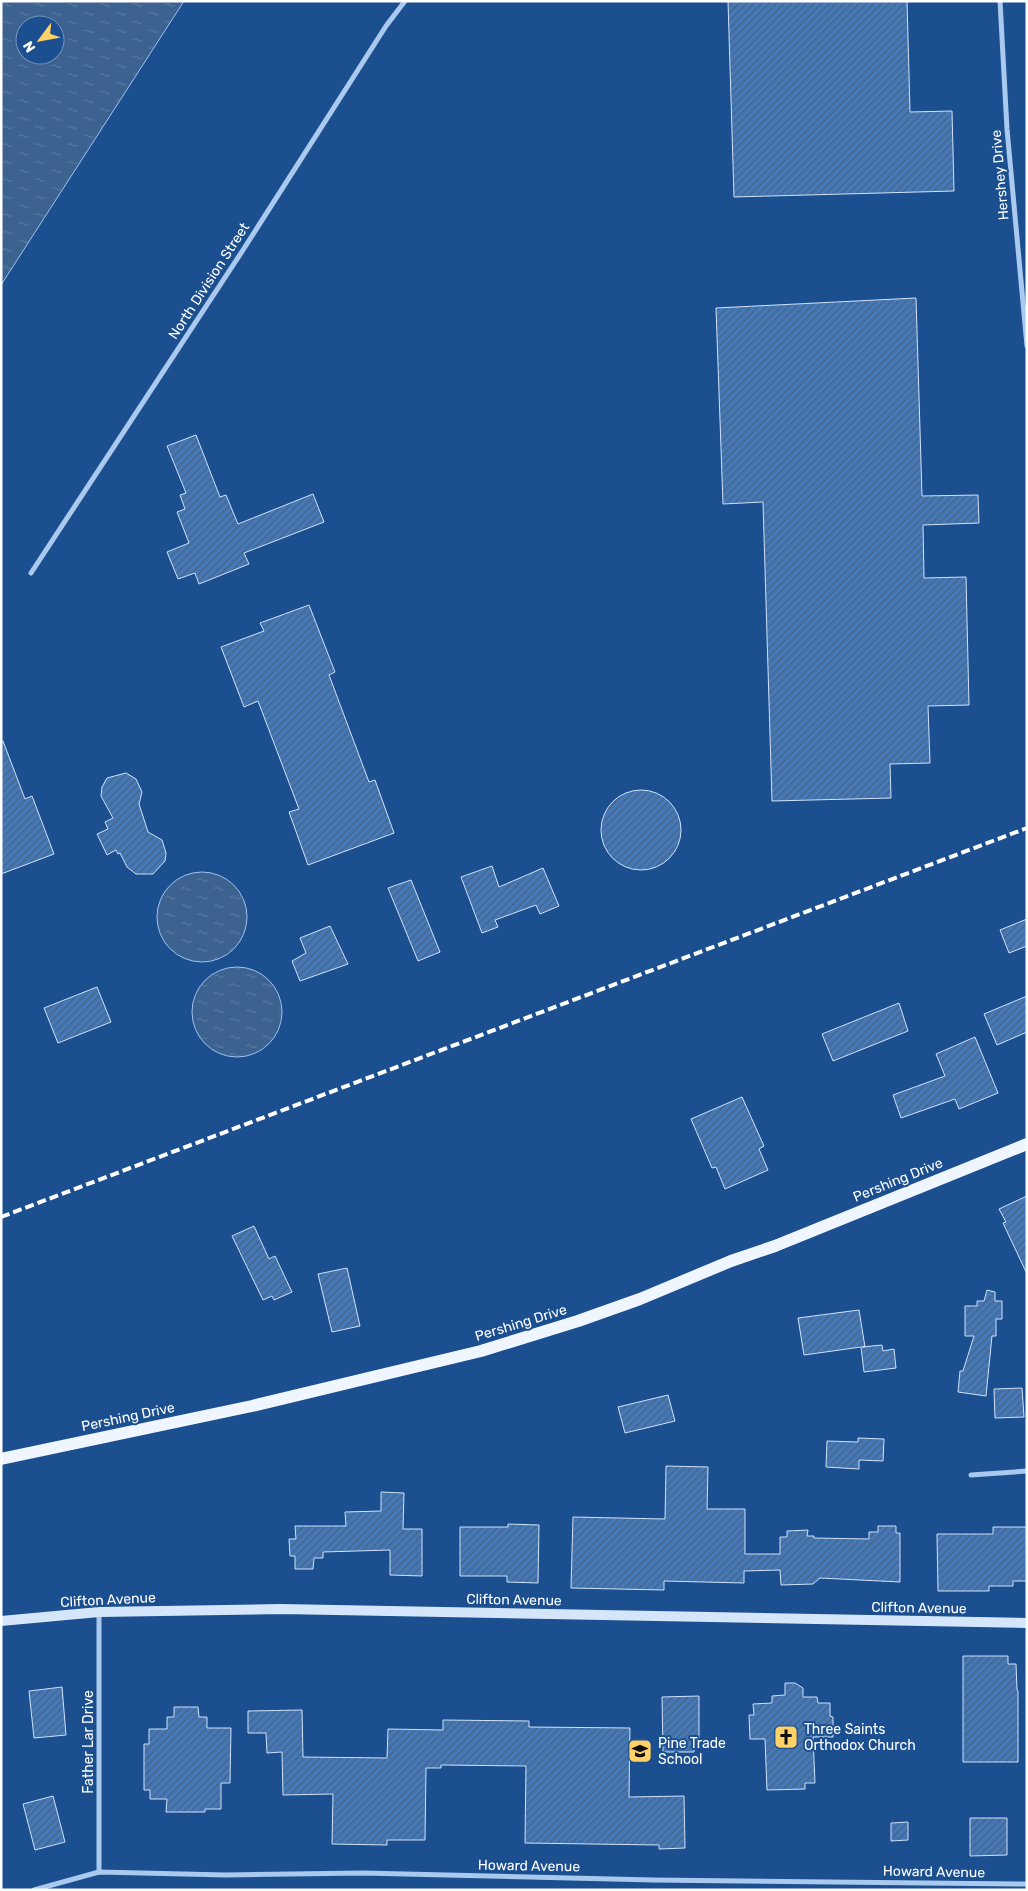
<svg xmlns="http://www.w3.org/2000/svg" width="1028" height="1891" font-family="Rubik,sans-serif">
  <style>
    .water { fill: url(#water-ripples); stroke: #9cc4f0; fill-rule: evenodd }
    .building { fill: url(#building-hatch); stroke: #cfe3fa }
    .lines { fill: none; stroke-linecap: round; stroke-linejoin: round }
    .minor { stroke: #a9c9ee; stroke-width: 5 }
    .secondary { stroke: #d6e6fa; stroke-width: 10 }
    .primary { stroke: #f0f6ff; stroke-width: 12 }
    .rail { stroke: #fff; stroke-width: 4; stroke-dasharray: 9 4; stroke-linecap: butt }
    .labels { text-anchor: middle; dominant-baseline: central; stroke-width: 4; stroke-linejoin: round; paint-order: stroke }
    .street-label { font-size: 14px; fill: #fff; stroke: #1b4f8f }
    .poi-label { font-size: 14px; fill: #fff; stroke: #1b4f8f; text-anchor: start }
  </style>
  <defs>
    <pattern id="water-ripples" width="26" height="14" patternUnits="userSpaceOnUse" patternTransform="scale(1.25)"><rect width="26" height="14" fill="#3c6290"/><path d="M2 4q2-2 4 0t4 0M15 11q2-2 4 0t4 0" fill="none" stroke="#597aa1"/></pattern>
    <pattern id="building-hatch" width="6" height="6" patternUnits="userSpaceOnUse" patternTransform="scale(1.25)"><rect width="6" height="6" fill="#4478b7"/><path d="M-1 1l2-2M0 6l6-6M5 7l2-2" fill="none" stroke="#486282"/></pattern>
  </defs>
  <rect width="100%" height="100%" fill="#1b4f8f"/>
  <g class="water">
    <path d="M1,1H184L1,285ZM25,25H55V55H25Z"/>
    <circle cx="202" cy="917" r="45"/>
    <circle cx="237" cy="1012" r="45"/>
  </g>
  <g class="building">
    <path d="M728,1H907L910,112L952,111L954,191L734,197Z"/>
    <path d="M916,298L922,496L978,495L979,523L923,525L924,578L966,577L969,705L928,706L930,763L890,764L891,798L772,801L763,502L723,504L716,308Z"/>
    <path d="M196,435L220,497L226,495L238,524L313,494L324,522L244,553L249,564L199,584L195,573L178,579L167,552L189,543L177,512L185,509L180,495L186,493L167,446Z"/>
    <path d="M309,605L335,672L329,675L369,782L375,780L394,833L308,865L289,812L299,809L258,701L244,707L221,647L264,631L260,623Z"/>
    <path d="M1,741H3L25,799L32,796L54,854L1,874Z"/>
    <path d="M126,773L136,779L142,792L139,804L148,832L162,840L166,853L165,861L153,874H136L127,867L120,853L118,854L116,850L107,855L97,834L108,829L105,822L113,818L101,796L102,787L107,778Z"/>
    <circle cx="641" cy="830" r="40"/>
    <path d="M492,866L499,887L543,868L559,906L540,914L536,905L495,920L498,927L482,933L461,877Z"/>
    <path d="M411,880L440,952L418,961L388,888Z"/>
    <path d="M1027,919V946L1009,953L1000,930Z"/>
    <path d="M330,926L348,964L300,981L292,961L306,953L300,938Z"/>
    <path d="M97,987L111,1022L58,1043L44,1008Z"/>
    <path d="M1027,996V1032L997,1045L984,1014Z"/>
    <path d="M899,1003L908,1031L833,1061L822,1034Z"/>
    <path d="M975,1037L998,1093L959,1109L955,1099L901,1118L893,1095L945,1076L936,1054Z"/>
    <path d="M742,1097L764,1146L759,1149L768,1170L725,1189L716,1167L712,1168L691,1119Z"/>
    <path d="M1027,1196V1274L1003,1223L1006,1222L999,1209Z"/>
    <path d="M254,1226L269,1259L275,1256L292,1292L274,1300L272,1296L263,1300L232,1236Z"/>
    <path d="M347,1268L360,1326L332,1332L318,1274Z"/>
    <path d="M987,1290L995,1292V1301H1002V1319H996V1336H992L986,1396L958,1392L960,1371H963L974,1336H965V1306H977V1301H984Z"/>
    <path d="M859,1310L865,1347H862L882,1345L883,1351L894,1349L896,1368L864,1372L861,1347L804,1355L798,1318Z"/>
    <path d="M1022,1388L1024,1417L995,1418L994,1389Z"/>
    <path d="M668,1395L675,1421L625,1433L618,1407Z"/>
    <path d="M858,1438L884,1439L883,1461L859,1460V1469L826,1467L827,1441L858,1442Z"/>
    <path d="M666,1466L708,1467L707,1509H745V1554H780V1537H787V1531L808,1530L807,1536H814V1538L869,1539V1532H878V1526H896V1533H900V1582L820,1578L813,1584L781,1585L780,1570L744,1571V1583L664,1581V1590L571,1588L573,1517L665,1519Z"/>
    <path d="M381,1492L404,1493L403,1529H422V1576L390,1575V1550L323,1552V1558H314L313,1569H295V1556H290L289,1539H296L295,1526H346L345,1512L381,1511Z"/>
    <path d="M508,1524L539,1525L538,1583L507,1582V1576H460V1527H508Z"/>
    <path d="M993,1527H1027V1581H1013V1586H989V1591H938L937,1534H993Z"/>
    <path d="M963,1656H1008V1664H1016L1017,1690L1018,1691V1762H963Z"/>
    <path d="M785,1683H795L803,1688V1697H817L818,1703H830V1716L833,1717V1737H813L815,1783H805V1789L767,1790L765,1739H750L749,1715H754L753,1704L772,1703V1696L785,1695Z"/>
    <path d="M62,1687L66,1735L34,1738L29,1691Z"/>
    <path d="M699,1696V1743L694,1742V1752H663L662,1697Z"/>
    <path d="M174,1707H198L199,1717H207V1728H231L230,1783H221V1809H205V1812H166L167,1799H150V1790H144V1744H149V1729H167V1717H174Z"/>
    <path d="M302,1710L303,1757L387,1758L388,1729L443,1730V1720L529,1721V1727L630,1728L629,1797L684,1796L685,1848L659,1849V1845L525,1843L526,1766L441,1765V1768H426L425,1840H387V1845L332,1844L333,1794L283,1795L282,1752L267,1753L266,1733H248V1711Z"/>
    <path d="M53,1796L65,1842L35,1850L23,1804Z"/>
    <path d="M970,1818H1007V1855L970,1856Z"/>
    <path d="M908,1822V1840L891,1841V1823Z"/>
  </g>
  <g class="lines">
    <g class="minor">
      <path d="M1000,1L1007,129L1027,346"/>
      <path d="M31,573L243,250L386,26L405,1"/>
      <path d="M971,1475L1027,1471"/>
      <path d="M99,1872V1612"/>
      <path d="M34,1890L99,1872L226,1875L363,1873L653,1880L1027,1884"/>
    </g>
    <path class="secondary" d="M1,1621L99,1612L281,1609L1027,1623"/>
    <path class="primary" d="M1,1459L252,1406L481,1351L578,1321L640,1299L731,1261L775,1246L1027,1144"/>
    <path class="rail" d="M1,1217L1027,828"/>
  </g>
  <defs>
    <g id="church-square" transform="scale(1.25)"><rect x="-9" y="-9" width="18" height="18" rx="4" fill="#ffd166" stroke="#1b4f8f"/><path d="M-1.2-6h2.4v3.5h3.3v2.4h-3.3V6h-2.4V-.1h-3.3v-2.4h3.3Z" fill="#111"/></g>
    <g id="school-square" transform="scale(1.25)"><rect x="-9" y="-9" width="18" height="18" rx="4" fill="#ffd166" stroke="#1b4f8f"/><path d="M0-5L7-2L0 1L-7-2ZM-4 1L0 2.5L4 1V4Q0 6-4 4Z" fill="#111"/></g>
  </defs>
  <g fill-rule="evenodd">
    <use href="#church-square" x="786" y="1737"/>
    <use href="#school-square" x="640" y="1751"/>
  </g>
  <g class="labels">
    <g class="street-label">
      <text transform="translate(1000 175) rotate(-95)">Hershey Drive</text>
      <text transform="translate(209 281) rotate(-57)">North Division Street</text>
      <text transform="translate(898 1180) rotate(-22)">Pershing Drive</text>
      <text transform="translate(521 1323) rotate(-17)">Pershing Drive</text>
      <text transform="translate(128 1417) rotate(-12)">Pershing Drive</text>
      <text transform="translate(108 1600) rotate(-3)">Clifton Avenue</text>
      <text transform="translate(514 1600) rotate(1)">Clifton Avenue</text>
      <text transform="translate(919 1608) rotate(1)">Clifton Avenue</text>
      <text transform="translate(88 1742) rotate(-90)">Father Lar Drive</text>
      <text transform="translate(529 1866) rotate(1)">Howard Avenue</text>
      <text transform="translate(934 1872) rotate(1)">Howard Avenue</text>
    </g>
    <g class="poi-label">
      <text x="804" y="1729">Three Saints<tspan x="804" dy="16">Orthodox Church</tspan></text>
      <text x="658" y="1743">Pine Trade<tspan x="658" dy="16">School</tspan></text>
    </g>
  </g>
  <rect width="1028" height="1891" fill="none" stroke="#ffffff" stroke-width="5"/>
  <g transform="translate(40 40) rotate(238)"><circle r="24" fill="#1b4f8f" stroke="#7695bc"/>
  <path d="M0-4L9 19L0 12L-9 19Z" fill="#ffd166"/>
  <text y="-8" font-size="14" font-weight="bold" text-anchor="middle" fill="#ffffff">N</text>
  </g>
</svg>
